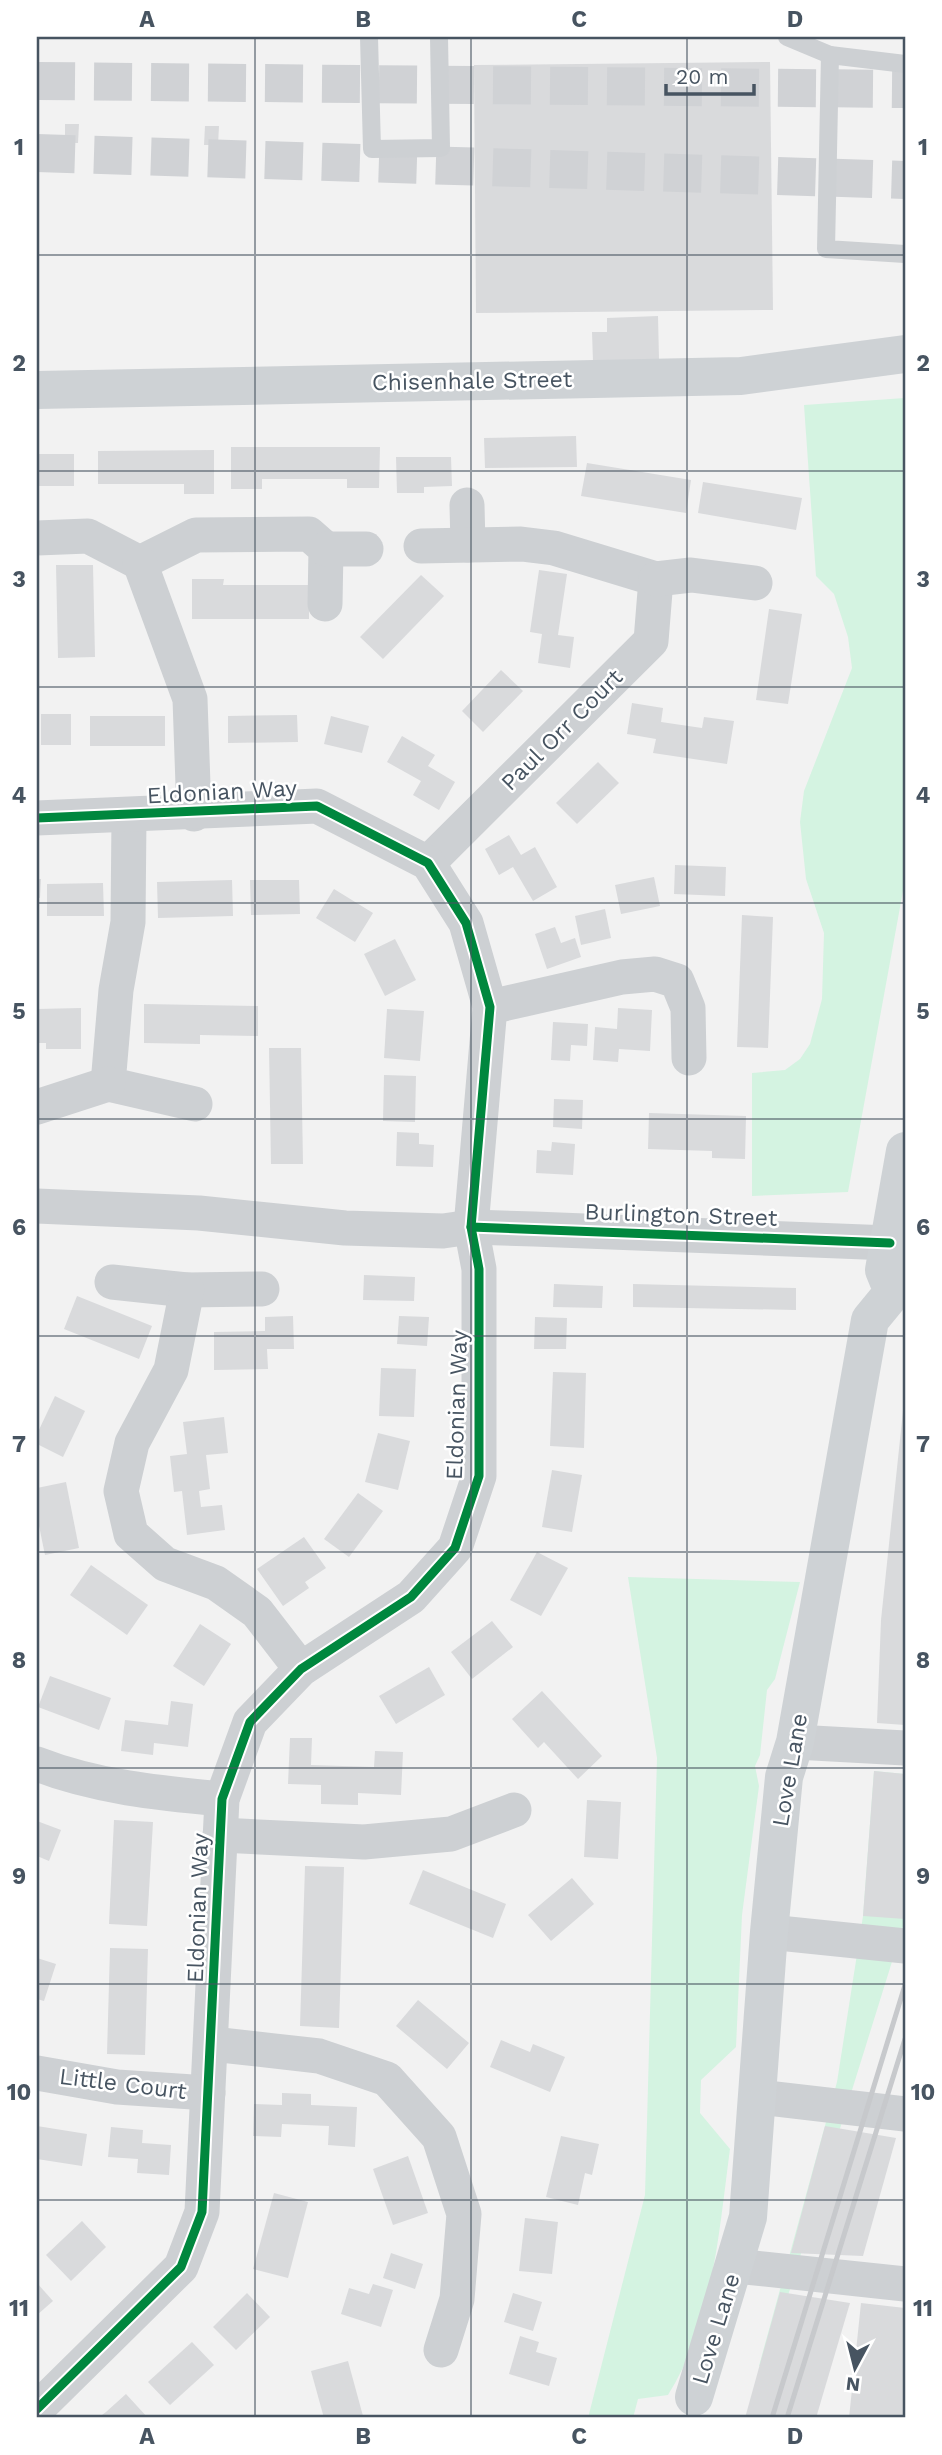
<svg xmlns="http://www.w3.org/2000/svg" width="942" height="2455" font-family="'Work Sans',sans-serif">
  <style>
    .green { fill: #d4f3e1 }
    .building { fill: #d9dadc }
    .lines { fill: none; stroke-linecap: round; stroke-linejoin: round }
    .highway-tunnel { stroke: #d0d2d5; stroke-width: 38; stroke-dasharray: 38 19; stroke-linecap: butt }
    .lane { stroke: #cdd0d3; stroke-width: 18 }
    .street { stroke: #cdd0d3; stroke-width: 35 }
    .secondary { stroke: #ced2d5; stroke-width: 38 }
    .rail { stroke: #c7c9cc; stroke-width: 5 }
    .cycleway-casing { stroke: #fff; stroke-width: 13 }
    .cycleway { stroke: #00873e; stroke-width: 9 }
    .grid { fill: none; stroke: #475461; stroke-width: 2; stroke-opacity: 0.55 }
    .labels { text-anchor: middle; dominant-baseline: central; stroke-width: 5; stroke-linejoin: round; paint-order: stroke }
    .street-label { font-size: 23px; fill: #475461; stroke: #fff }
    .neatline { fill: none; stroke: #475461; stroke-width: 2.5 }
    .grid-label { font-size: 23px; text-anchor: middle; font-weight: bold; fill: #475461 }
  </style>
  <rect width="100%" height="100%" fill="#f2f2f2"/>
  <g class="green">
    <path d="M905,398V880L848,1192L752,1196V1073L785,1070L800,1059L810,1044L822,999L824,933L806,879L800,822L804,791L852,668L848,637L834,594L816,576L804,405Z"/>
    <path d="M628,1577L800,1582L775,1679L767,1690L760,1755L755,1766L759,1786L742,1915L736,2047L701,2080L700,2113L730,2149C719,2231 713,2323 668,2395L638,2399L633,2418H588L645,2195L657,1758Z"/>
    <path d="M874,1771L905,1774V1920L766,2366H759L837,2082L863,1916Z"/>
  </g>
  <g class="building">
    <path d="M770,62L773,310L476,313L474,65Z"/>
    <path d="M65,124H79L78,143H65Z"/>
    <path d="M205,126H219L218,145H204Z"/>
    <path d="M658,316L659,359L593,362L592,332H607V318Z"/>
    <path d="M576,436L577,467L485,468L484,438Z"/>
    <path d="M231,447H380L379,488H347V479H262V489H231Z"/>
    <path d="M214,450V494H184V484H98V451Z"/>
    <rect x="37" y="454" width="37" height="32"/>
    <path d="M396,457H451L452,486L424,487V493H397Z"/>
    <path d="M587,463L691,480L686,513L581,496Z"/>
    <path d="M703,482L802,498L796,530L698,513Z"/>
    <path d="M56,565H93L95,657L58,658Z"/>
    <path d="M539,570L567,574L558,635L574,637L570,668L538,663L542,634L530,632Z"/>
    <path d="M421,575L444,596L383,659L360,637Z"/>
    <path d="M192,579H224L223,585H309V619H192Z"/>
    <path d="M769,609L802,614L788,704L756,700Z"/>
    <path d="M501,670L523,691L483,732L462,711Z"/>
    <path d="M632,703L663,708L661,722L702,728L704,717L734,721L727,764L653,753L656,739L627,734Z"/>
    <rect x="41" y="714" width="30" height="31"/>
    <path d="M297,715L298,742L228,743V716Z"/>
    <rect x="90" y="716" width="75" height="30"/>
    <path d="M331,716L369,726L362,753L324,744Z"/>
    <path d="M402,736L435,755L428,766L455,782L439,810L413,795L421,781L387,762Z"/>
    <path d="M598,762L619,783L577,824L556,803Z"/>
    <path d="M509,835L521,855L535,847L557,887L533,901L513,867L499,875L485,849Z"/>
    <path d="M675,865L726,867L725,896L674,894Z"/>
    <path d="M654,877L660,906L621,914L615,885Z"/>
    <path d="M37,879H41L40,898L37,897Z"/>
    <path d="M232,880L233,916L158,918L157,882Z"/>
    <path d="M250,880H299L300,914L251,915Z"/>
    <path d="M103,883L104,916H47V884Z"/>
    <path d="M334,889L373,913L355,942L316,918Z"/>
    <path d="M605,909L611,938L581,945L575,916Z"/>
    <path d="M742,915L773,917L768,1048L737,1047Z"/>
    <path d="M555,927L561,943L575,938L581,957L547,969L535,934Z"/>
    <path d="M395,939L416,980L385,996L364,954Z"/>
    <path d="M144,1004L258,1006V1036L200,1035V1044L144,1043Z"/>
    <path d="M81,1008V1049H46V1043H37V1009Z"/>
    <path d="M618,1008L652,1010L650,1051L619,1049L618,1062L593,1060L595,1027L617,1029Z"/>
    <path d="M387,1009L424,1011L420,1061L384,1058Z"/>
    <path d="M553,1022L588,1024L587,1046L571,1045L570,1061L551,1060Z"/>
    <path d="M269,1048H301L303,1164H271Z"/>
    <path d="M384,1075L416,1076L415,1122L383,1121Z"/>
    <path d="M554,1099L583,1100L582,1129L553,1127Z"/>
    <path d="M649,1113L746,1116L745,1159L712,1158V1151L648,1149Z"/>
    <path d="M397,1132L419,1133V1144L434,1145L433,1167L396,1166Z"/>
    <path d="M552,1142L575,1144L573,1175L536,1173L537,1150L551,1151Z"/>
    <path d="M364,1275L415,1277L414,1301L363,1300Z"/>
    <path d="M554,1284L603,1286L602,1308L553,1307Z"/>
    <path d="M633,1284L796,1288V1310L633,1307Z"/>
    <path d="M77,1296L152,1326L139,1359L64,1329Z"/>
    <path d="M293,1316L294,1349H267L268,1369L214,1370V1332L265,1331V1317Z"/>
    <path d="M399,1316L429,1317L427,1346L397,1344Z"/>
    <path d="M535,1317L567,1318L566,1349H534Z"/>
    <path d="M381,1368L416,1369L414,1417L379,1416Z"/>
    <path d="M553,1372L586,1373L584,1448L550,1446Z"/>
    <path d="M55,1396L85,1411L63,1457L37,1444V1434Z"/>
    <path d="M903,1411H905V1725L877,1723L881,1620Z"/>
    <path d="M224,1417L228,1453L206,1455L210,1489L199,1491L201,1507L222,1505L225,1530L187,1535L182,1491L174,1492L170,1456L187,1454L183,1422Z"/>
    <path d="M378,1433L410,1441L398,1490L365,1482Z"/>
    <path d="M552,1470L582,1475L572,1532L542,1527Z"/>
    <path d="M66,1482L79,1548L45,1555L37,1516V1488Z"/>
    <path d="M358,1493L383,1511L349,1557L324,1539Z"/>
    <path d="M304,1537L326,1568L305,1582L309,1588L283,1606L257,1569Z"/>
    <path d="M537,1552L568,1568L541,1616L510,1600Z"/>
    <path d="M91,1565L148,1605L127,1635L70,1595Z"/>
    <path d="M492,1621L513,1647L472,1679L451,1652Z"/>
    <path d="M200,1624L231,1644L204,1686L173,1666Z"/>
    <path d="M429,1667L445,1695L396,1724L379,1696Z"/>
    <path d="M50,1676L111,1698L99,1730L38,1707Z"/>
    <path d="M542,1691L602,1756L578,1779L544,1742L538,1748L512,1719Z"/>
    <path d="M171,1701L193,1704L188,1747L154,1743L153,1755L121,1751L125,1720L168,1725Z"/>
    <path d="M290,1738H312L311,1765L374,1767L375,1751L403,1752L401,1795L358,1793V1805L321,1804V1785L288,1784Z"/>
    <path d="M874,1771L905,1774V1919L863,1916Z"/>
    <path d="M587,1800L621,1802L618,1859L584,1857Z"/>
    <path d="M114,1820L153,1822L147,1926L109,1924Z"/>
    <path d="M37,1821L61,1830L49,1861L37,1856Z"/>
    <path d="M305,1866L344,1867L339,2028L300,2026Z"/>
    <path d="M423,1870L506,1904L493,1938L409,1904Z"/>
    <path d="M572,1878L594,1904L551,1941L528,1915Z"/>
    <path d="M110,1948L148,1949L145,2055L107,2054Z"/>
    <path d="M37,1958L56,1964L44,2001L37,1999Z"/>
    <path d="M418,2000L469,2043L447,2069L396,2026Z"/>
    <path d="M501,2040L530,2052L533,2044L565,2057L550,2092L490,2067Z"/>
    <path d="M282,2093L311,2094V2105L357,2107L355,2147L328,2145L329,2126L282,2124L281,2137L253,2136L254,2104L282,2105Z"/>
    <path d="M37,2126L87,2134L82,2166L37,2159Z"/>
    <path d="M825,2126L896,2138L863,2256L791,2253Z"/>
    <path d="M111,2127L143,2130L142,2143L171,2145L169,2175L137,2173L138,2159L108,2157Z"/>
    <path d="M561,2136L599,2144L592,2175L585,2173L578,2205L546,2197Z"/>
    <path d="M408,2156L428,2213L393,2225L373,2169Z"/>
    <path d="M274,2193L308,2202L288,2278L253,2269Z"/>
    <path d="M525,2218L558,2222L552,2274L519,2271Z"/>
    <path d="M82,2221L106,2247L71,2281L46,2255Z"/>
    <path d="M391,2253L423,2264L415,2289L383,2278Z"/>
    <path d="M37,2283L53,2301L37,2315Z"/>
    <path d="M373,2284L393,2290L381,2327L341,2314L349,2288L369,2294Z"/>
    <path d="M780,2292L850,2303L816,2418H745Z"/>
    <path d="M247,2293L270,2317L236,2350L213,2327Z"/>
    <path d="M513,2293L542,2302L533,2331L504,2322Z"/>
    <path d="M861,2303L905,2308V2418H849Z"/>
    <path d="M520,2336L539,2342L536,2352L557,2358L549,2386L509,2374Z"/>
    <path d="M192,2342L214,2365L170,2405L148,2382Z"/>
    <path d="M348,2361L363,2416L324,2418L311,2371Z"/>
    <path d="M126,2394L148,2418H98L106,2412Z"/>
  </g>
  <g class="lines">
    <g class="highway-tunnel">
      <path d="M37,81L905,89"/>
      <path d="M37,153L905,180"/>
    </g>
    <g class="lane">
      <path d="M369,37L372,149L441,148L439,37"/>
      <path d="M787,37L830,55"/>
      <path d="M905,64L830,55L826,249L905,254"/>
    </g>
    <g class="street">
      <path d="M467,505L468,545"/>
      <path d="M37,538L88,536L140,563L196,535L309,534L326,549L325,604"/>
      <path d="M421,546L521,544L554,548L656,579L651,641L428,863"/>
      <path d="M326,549H366"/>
      <path d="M140,563L190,699L194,814"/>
      <path d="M656,579L691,575L755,583"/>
      <path d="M129,817L128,922L116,990L108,1084L195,1104"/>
      <path d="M37,818L317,806L428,863L466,923L490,1007L471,1227L479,1269V1476L455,1548L411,1597L301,1669L250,1722L222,1799L202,2212L181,2267L37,2409"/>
      <path d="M490,1007L622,977L655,974L677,981L688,1008L689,1058"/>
      <path d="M37,1107L108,1084"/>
      <path d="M37,1206L199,1213L345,1228L443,1231L471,1227L534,1229L890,1243"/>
      <path d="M112,1282L187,1290L262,1289"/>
      <path d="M187,1290L171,1370L132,1443L121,1491L131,1534L165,1564L216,1583L257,1612L301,1669"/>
      <path d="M795,1742L905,1748"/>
      <path d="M37,1764C96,1787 158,1793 222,1799"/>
      <path d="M220,1835L364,1842L451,1834L514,1810"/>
      <path d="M769,1932L905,1946"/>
      <path d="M212,2044L319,2056L387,2079L439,2137L464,2214L457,2299L441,2350"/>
      <path d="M37,2073L117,2087L208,2093"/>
      <path d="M758,2097L905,2114"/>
      <path d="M736,2266L905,2284"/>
    </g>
    <g class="secondary">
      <path d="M37,390L741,376L905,354"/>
      <path d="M694,2397L748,2217L769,1932L784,1777L795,1742L870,1320L893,1292L884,1270L905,1151"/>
    </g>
    <g class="rail">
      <path d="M772,2418L905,1985"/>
      <path d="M787,2418L905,2039"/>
    </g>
    <g class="cycleway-casing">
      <g id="cycleway">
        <path d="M37,818L317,806L428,863L466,923L490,1007L471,1227L479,1269V1476L455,1548L411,1597L301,1669L250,1722L222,1799L202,2212L181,2267L37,2409"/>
        <path d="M471,1227L890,1243"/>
      </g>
    </g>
    <use href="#cycleway" class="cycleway"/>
  </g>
  <path class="grid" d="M255,37V2418M471,37V2418M687,37V2418M37,255H905M37,471H905M37,687H905M37,903H905M37,1119H905M37,1336H905M37,1552H905M37,1768H905M37,1984H905M37,2200H905"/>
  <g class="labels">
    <g class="street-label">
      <text transform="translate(472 381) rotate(-1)">Chisenhale Street</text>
      <text transform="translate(562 730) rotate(-45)">Paul Orr Court</text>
      <text transform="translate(222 792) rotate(-3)">Eldonian Way</text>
      <text transform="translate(681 1215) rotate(2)">Burlington Street</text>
      <text transform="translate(457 1405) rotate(-88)">Eldonian Way</text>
      <text transform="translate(790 1770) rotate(-80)">Love Lane</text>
      <text transform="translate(198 1908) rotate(-88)">Eldonian Way</text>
      <text transform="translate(123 2084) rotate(7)">Little Court</text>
      <text transform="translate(716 2329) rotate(-73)">Love Lane</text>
    </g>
  </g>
  <rect width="942" height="2455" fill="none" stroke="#ffffff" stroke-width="77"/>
  <g transform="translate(855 2368) rotate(187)" stroke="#ffffff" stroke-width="5" paint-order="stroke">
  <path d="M0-5L12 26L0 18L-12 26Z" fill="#475461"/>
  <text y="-10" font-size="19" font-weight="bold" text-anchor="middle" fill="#475461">N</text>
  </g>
  <path d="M666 84v10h88v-10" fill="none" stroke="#475461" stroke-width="3.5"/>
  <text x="676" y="84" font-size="21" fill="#475461" stroke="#ffffff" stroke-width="5" paint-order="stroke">20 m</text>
  <rect x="38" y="38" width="866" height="2378" class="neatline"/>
  <g class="grid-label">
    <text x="147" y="27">A</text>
    <text x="363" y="27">B</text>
    <text x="579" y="27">C</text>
    <text x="795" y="27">D</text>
    <text x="19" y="155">1</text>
    <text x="923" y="155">1</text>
    <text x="19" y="371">2</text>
    <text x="923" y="371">2</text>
    <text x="19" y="587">3</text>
    <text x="923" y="587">3</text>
    <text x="19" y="803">4</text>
    <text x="923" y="803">4</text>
    <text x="19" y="1019">5</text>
    <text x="923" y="1019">5</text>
    <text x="19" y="1235">6</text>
    <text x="923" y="1235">6</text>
    <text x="19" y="1452">7</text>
    <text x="923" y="1452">7</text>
    <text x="19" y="1668">8</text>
    <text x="923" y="1668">8</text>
    <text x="19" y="1884">9</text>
    <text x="923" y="1884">9</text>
    <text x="19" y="2100">10</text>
    <text x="923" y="2100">10</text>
    <text x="19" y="2316">11</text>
    <text x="923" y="2316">11</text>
    <text x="147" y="2444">A</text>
    <text x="363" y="2444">B</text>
    <text x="579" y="2444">C</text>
    <text x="795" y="2444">D</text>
  </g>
</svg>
